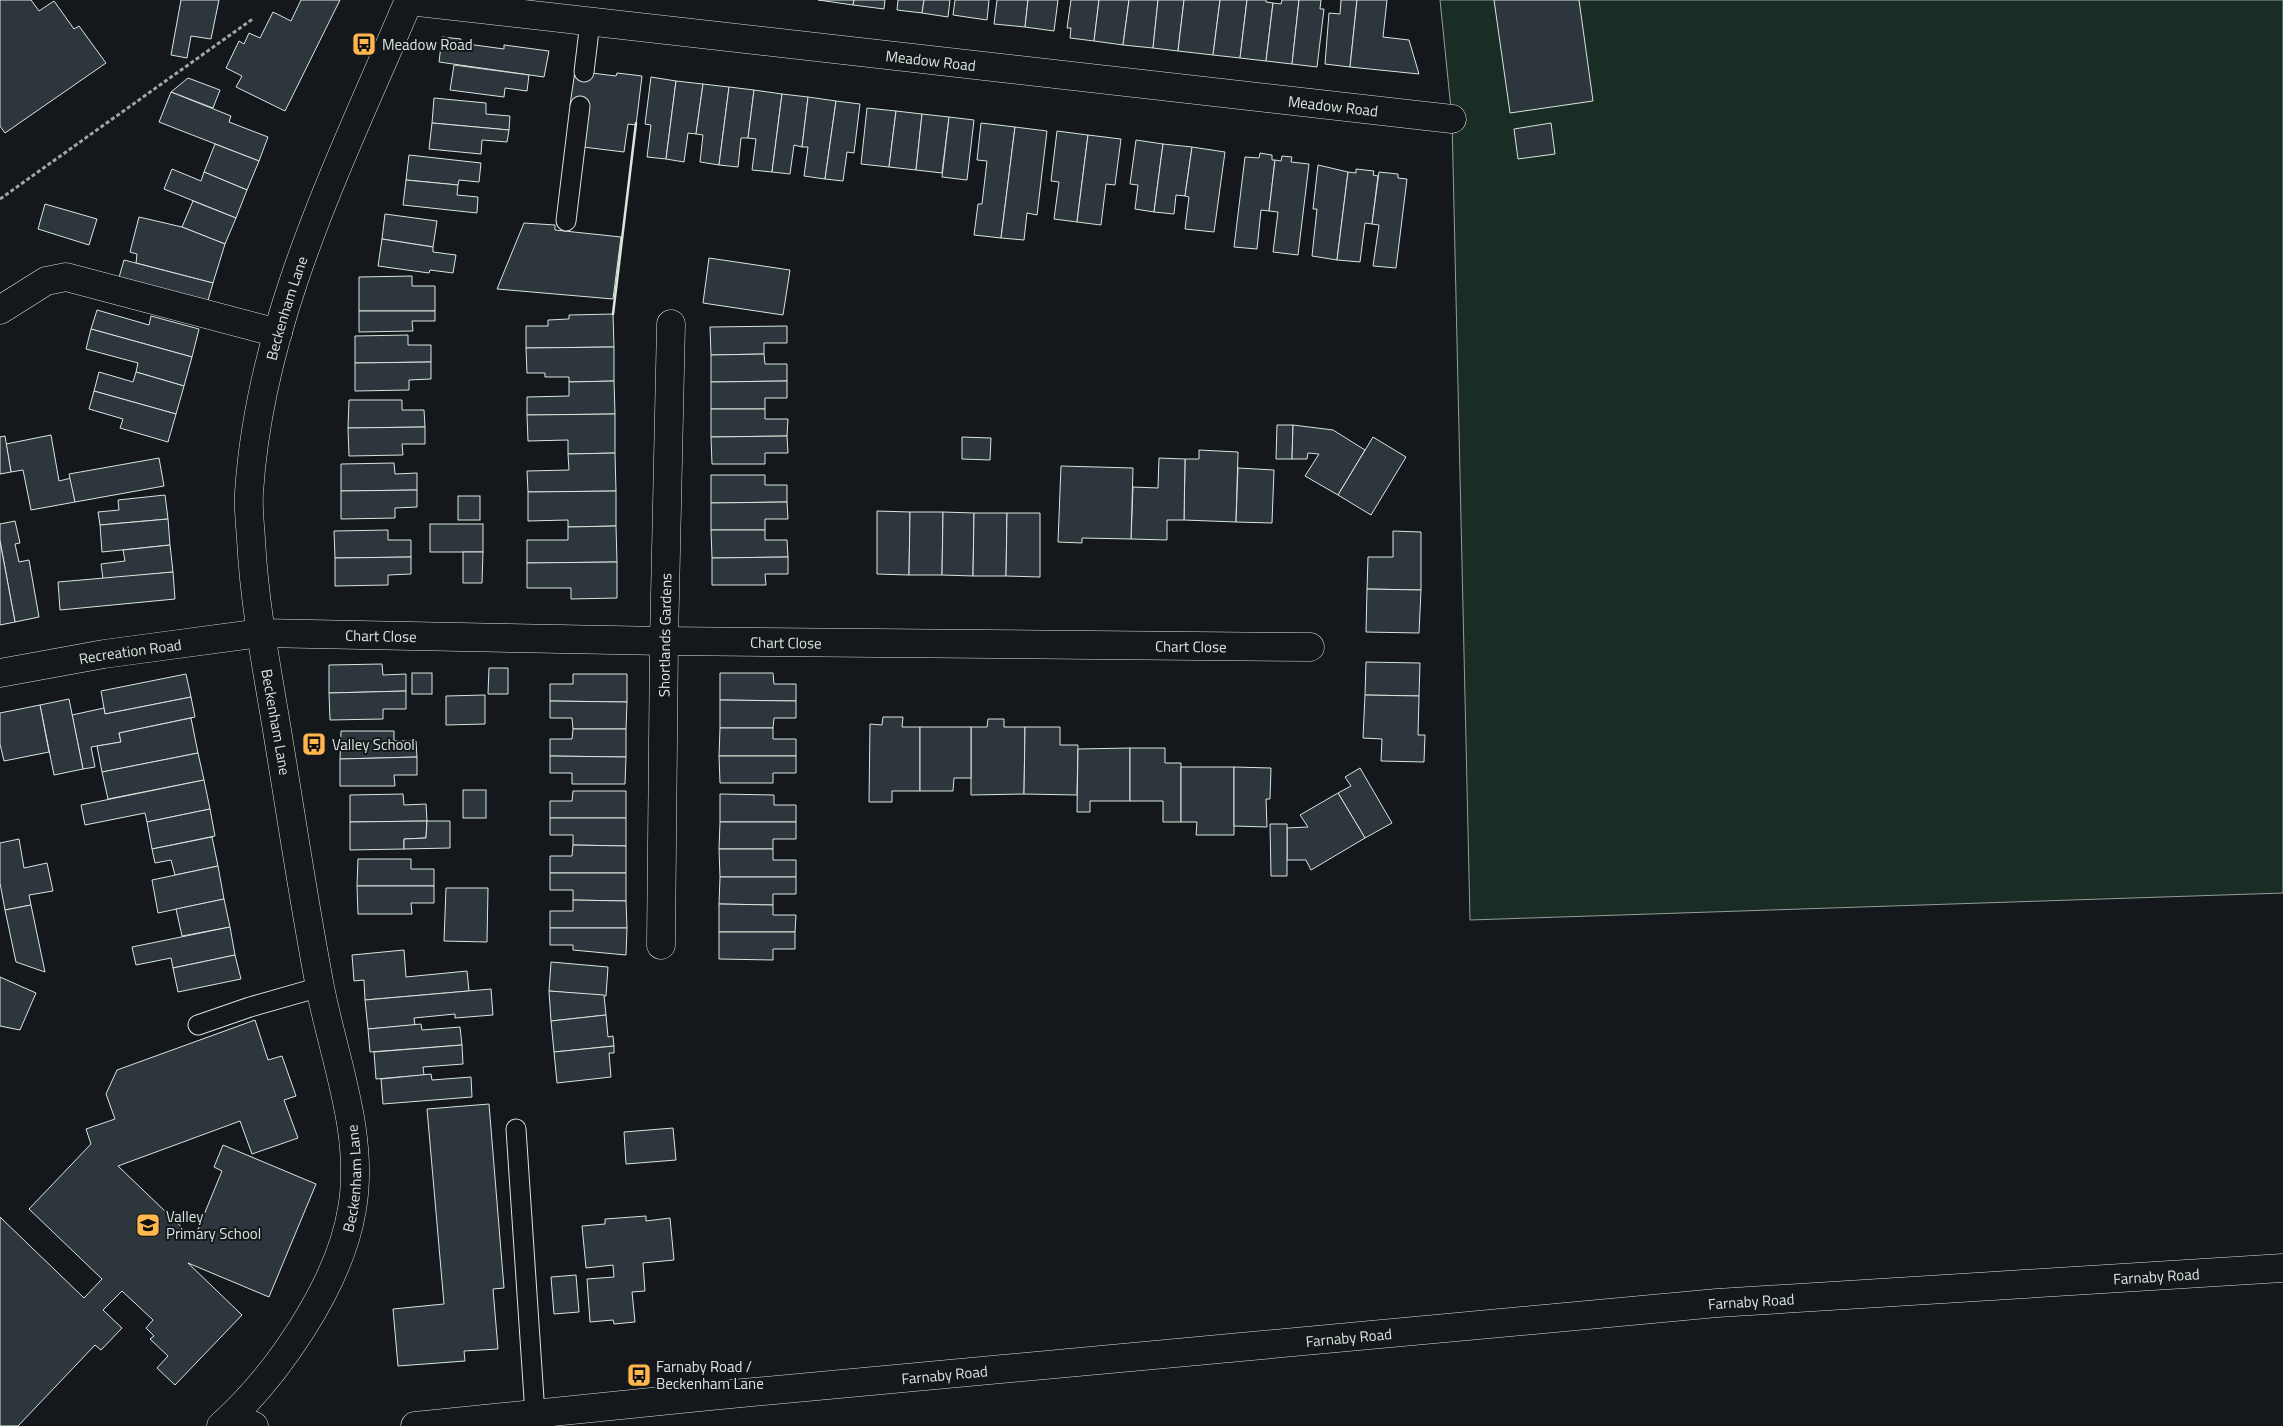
<svg xmlns="http://www.w3.org/2000/svg" width="2283" height="1426" font-family="'Titillium Web',sans-serif">
  <style>
    .green { fill: #1a2d24; stroke: #939e99 }
    .building { fill: #2c363c; stroke: #d8e6dc }
    .lines { fill: none; stroke-linecap: round; stroke-linejoin: round }
    .service-casing { stroke: #d8e6dc; stroke-width: 21 }
    .minor-casing { stroke: #d8e6dc; stroke-width: 29 }
    .primary-casing { stroke: #d8e6dc; stroke-width: 29 }
    .path { stroke: #9da8a2; stroke-width: 3; stroke-dasharray: 4 2.5; stroke-linecap: butt }
    .service { stroke: #14181c; stroke-width: 19 }
    .minor { stroke: #14181c; stroke-width: 28 }
    .primary { stroke: #14181c; stroke-width: 28 }
    .wall { stroke: #d8e6dc; stroke-width: 2.5 }
    .labels { text-anchor: middle; dominant-baseline: central; stroke-width: 4; stroke-linejoin: round; paint-order: stroke }
    .poi-label { font-size: 15px; fill: #d8e6dc; stroke: #14181c; text-anchor: start }
    .street-label { font-size: 15px; fill: #d8e6dc; stroke: #14181c }
  </style>
  <rect width="100%" height="100%" fill="#14181c"/>
  <path class="green" d="M1440,0H2283V893L1470,920L1452,119Z"/>
  <g class="building">
    <path d="M0,0H31L39,11L54,1L74,29L79,26L106,63L5,133L0,126Z"/>
    <path d="M181,0H219L211,39L191,36L187,58L171,55Z"/>
    <path d="M301,0H340L285,111L236,87L242,76L226,68L239,41L244,44L249,33L260,38L273,12L291,21Z"/>
    <path d="M818,0H854L853,5Z"/>
    <path d="M854,0H885L884,9L853,5Z"/>
    <path d="M898,0H924L922,13L897,10Z"/>
    <path d="M924,0H950L948,17L922,13Z"/>
    <path d="M955,0H989L987,20L953,15Z"/>
    <path d="M997,0H1028L1025,27L994,24Z"/>
    <path d="M1028,0H1058L1054,31L1025,27Z"/>
    <path d="M1071,0H1099L1094,41L1070,38L1071,28H1067Z"/>
    <path d="M1099,0H1129L1123,45L1094,41Z"/>
    <path d="M1129,0H1158L1153,48L1123,45Z"/>
    <path d="M1158,0H1184L1178,51L1153,48Z"/>
    <path d="M1184,0H1220L1213,55L1178,51Z"/>
    <path d="M1220,0H1247L1240,58L1213,55Z"/>
    <path d="M1247,0H1266V2L1273,3L1266,61L1240,58Z"/>
    <path d="M1282,0H1299L1292,64L1266,61L1273,3L1281,4Z"/>
    <path d="M1299,0H1321L1320,9H1324L1317,67L1292,64Z"/>
    <path d="M1341,0H1357L1350,67L1325,64L1329,13L1340,14Z"/>
    <path d="M1357,0H1387L1383,37L1409,40L1419,74L1350,67Z"/>
    <path d="M1494,0H1579L1593,101L1510,113Z"/>
    <path d="M442,37L461,39L460,43L504,49V45L549,51L544,77L439,62Z"/>
    <path d="M454,65L529,75L527,91L505,88L504,97L450,90Z"/>
    <path d="M575,71L616,76L617,73L642,76L636,125L628,124L624,152L583,147L589,107L570,105Z"/>
    <path d="M651,77L676,81L666,159L647,157L651,125L645,124Z"/>
    <path d="M188,78L220,90L213,108L171,92Z"/>
    <path d="M676,81L703,84L696,134L688,133L684,162L666,159Z"/>
    <path d="M703,84L729,87L719,165L700,162L703,135L696,134Z"/>
    <path d="M729,87L754,90L748,138H741L738,167L719,165Z"/>
    <path d="M754,90L782,94L772,172L752,170L756,139L748,138Z"/>
    <path d="M171,92L231,116L229,122L268,137L259,161L159,122Z"/>
    <path d="M782,94L808,97L802,147L794,145L790,174L772,172Z"/>
    <path d="M808,97L836,101L825,179L804,176L808,147H802Z"/>
    <path d="M434,98L486,103V114L510,116L509,130L432,123Z"/>
    <path d="M836,101L860,104L854,153L847,152L843,181L825,179Z"/>
    <path d="M867,108L896,111L889,167L861,164Z"/>
    <path d="M896,111L922,114L916,170L889,167Z"/>
    <path d="M922,114L949,117L942,173L916,170Z"/>
    <path d="M949,117L974,120L967,180L942,177Z"/>
    <path d="M432,123L509,130L507,142L482,140L481,154L429,149Z"/>
    <path d="M981,123L1015,127L1001,238L974,235L978,204H982L987,161L977,160Z"/>
    <path d="M1551,123L1555,154L1518,159L1514,129Z"/>
    <path d="M1015,127L1047,131L1037,215L1027,213L1024,240L1001,238Z"/>
    <path d="M1057,131L1088,135L1077,222L1054,219L1059,182L1051,181Z"/>
    <path d="M1088,135L1121,139L1115,185L1106,184L1101,225L1077,222Z"/>
    <path d="M1136,140L1163,144L1154,212L1135,209L1138,185L1130,184Z"/>
    <path d="M215,144L259,161L247,190L204,172Z"/>
    <path d="M1163,144L1192,147L1185,196L1176,195L1174,214L1154,212Z"/>
    <path d="M1192,147L1225,152L1214,232L1185,229L1189,197L1185,196Z"/>
    <path d="M1260,153L1272,155V160H1275L1269,211L1261,210L1257,249L1234,247L1245,157L1259,158Z"/>
    <path d="M409,155L481,163L479,182L459,180L458,185L406,180Z"/>
    <path d="M1282,156L1292,157L1291,162L1309,164L1298,255L1273,252L1278,212L1269,211L1275,160L1281,161Z"/>
    <path d="M1318,165L1348,172L1337,260L1312,256L1317,209H1313Z"/>
    <path d="M172,169L201,181L204,172L247,190L236,218L164,189Z"/>
    <path d="M1356,169L1374,171L1373,175L1378,176L1372,224L1365,223L1360,262L1337,260L1348,172L1356,173Z"/>
    <path d="M1379,172L1398,174V178L1407,179L1396,268L1373,266L1379,225L1372,224Z"/>
    <path d="M406,180L458,185L457,195L478,197L477,213L403,205Z"/>
    <path d="M193,201L236,218L225,244L182,227Z"/>
    <path d="M45,204L97,219L89,245L38,229Z"/>
    <path d="M385,214L437,221L433,247L382,239Z"/>
    <path d="M139,217L182,227L225,244L213,283L136,263L137,254L130,252Z"/>
    <path d="M524,223L555,225V230L621,237L613,299L497,289Z"/>
    <path d="M382,239L433,247V252L456,255L453,273L430,270L429,273L378,266Z"/>
    <path d="M709,258L790,270L783,315L703,303Z"/>
    <path d="M124,260L213,283L207,304L118,281Z"/>
    <path d="M412,276V286H435V311H359V277Z"/>
    <path d="M97,310L149,325L151,316L199,329L192,357L91,329Z"/>
    <path d="M359,311H435V321H412L413,331L359,332Z"/>
    <path d="M613,314L614,347L526,348V326H548V320L569,319V315Z"/>
    <path d="M787,326V343H764V354L711,355L710,327Z"/>
    <path d="M91,329L192,357L184,386L136,372L138,363L86,349Z"/>
    <path d="M408,335V345H431V362L355,363V336Z"/>
    <path d="M614,347V381L569,382V377H545V373H527L526,348Z"/>
    <path d="M764,354L765,364H787V381L711,382V355Z"/>
    <path d="M431,362V379L409,380V390L355,391V363Z"/>
    <path d="M99,372L133,382L136,372L184,386L176,414L94,391Z"/>
    <path d="M614,381L615,414L527,415V397L569,396V382Z"/>
    <path d="M787,381V398H765V409H711V382Z"/>
    <path d="M94,391L176,414L168,442L120,428L123,419L89,409Z"/>
    <path d="M349,400H402V410H424L425,427L348,428Z"/>
    <path d="M711,409H765V419H788L787,436L711,437Z"/>
    <path d="M615,414V453L568,454V440L528,441L527,415Z"/>
    <path d="M1277,425H1293L1292,459H1276Z"/>
    <path d="M1293,425L1333,430L1365,450L1338,495L1305,476L1319,454L1308,453L1307,459H1292Z"/>
    <path d="M425,427V444H402L403,455L349,456L348,428Z"/>
    <path d="M51,435L59,481L71,478L75,502L31,510L23,470L11,472L6,444Z"/>
    <path d="M5,436L11,472L0,474V437Z"/>
    <path d="M787,436L788,453H765V464H712L711,437Z"/>
    <path d="M962,437L991,438L990,460L962,459Z"/>
    <path d="M1373,437L1406,457L1371,515L1338,495Z"/>
    <path d="M1199,450L1238,452L1236,522L1184,520L1185,459H1199Z"/>
    <path d="M615,453L616,491L528,492L527,471L569,470L568,454Z"/>
    <path d="M159,458L164,486L75,502L69,474Z"/>
    <path d="M1159,458L1185,459L1184,520H1167V540L1131,539L1133,487L1158,488Z"/>
    <path d="M394,463L395,474L417,473V490L341,491V464Z"/>
    <path d="M1061,466L1133,468L1131,539L1082,538V543L1058,542Z"/>
    <path d="M1238,468L1274,470L1272,523L1236,522Z"/>
    <path d="M711,475H765V485H787V502L711,503Z"/>
    <path d="M417,490V507L395,508V518L341,519V491Z"/>
    <path d="M616,491V526L568,527V520L528,521V492Z"/>
    <path d="M165,495L168,519L100,525L98,512L119,510L118,500Z"/>
    <rect x="458" y="496" width="22" height="24"/>
    <path d="M787,502L788,519H765V530H711V503Z"/>
    <path d="M877,511L910,512L909,575L877,574Z"/>
    <path d="M910,512H943L942,575H909Z"/>
    <path d="M943,512L974,513L973,576L942,575Z"/>
    <path d="M974,513H1007L1006,576H973Z"/>
    <path d="M1007,513H1040V577L1006,576Z"/>
    <path d="M168,519L170,545L102,552L100,525Z"/>
    <path d="M15,521L20,543L15,544L19,562L29,560L39,617L15,622L0,541V524Z"/>
    <rect x="430" y="524" width="53" height="28"/>
    <path d="M616,526L617,562L527,563V540H568V527Z"/>
    <path d="M388,530V540H411V557L335,558L334,531Z"/>
    <path d="M711,530H765V540H787L788,557L712,558Z"/>
    <path d="M1393,531L1421,532V590L1367,589L1368,557H1393Z"/>
    <path d="M0,541L15,622L0,625Z"/>
    <path d="M170,545L173,572L103,579L101,564L125,561L123,550Z"/>
    <path d="M463,552H483L482,583H463Z"/>
    <path d="M411,557V574L388,575V585L335,586V558Z"/>
    <path d="M788,557V574H765L766,585H712V558Z"/>
    <path d="M617,562V598L571,599V588H527V563Z"/>
    <path d="M173,572L175,599L60,610L58,582Z"/>
    <path d="M1367,589L1421,590L1419,633L1366,632Z"/>
    <path d="M1366,662L1420,663L1419,696L1365,695Z"/>
    <path d="M382,664L383,675L406,674V691L329,693V665Z"/>
    <path d="M489,668H508V694H488Z"/>
    <rect x="412" y="673" width="20" height="21"/>
    <path d="M720,673H773L774,684H796V701L720,700Z"/>
    <path d="M186,674L191,697L105,714L101,691Z"/>
    <path d="M573,674H627V702L550,701V684H573Z"/>
    <path d="M406,691V709H383V719L330,720L329,693Z"/>
    <path d="M485,695V724L446,725V696Z"/>
    <path d="M1365,695L1419,696L1418,735H1425L1424,762L1381,761L1382,739L1363,738Z"/>
    <path d="M191,697L195,717L119,733L121,742L91,747L95,767L83,769L72,715L104,708L105,714Z"/>
    <path d="M69,699L83,769L54,775L40,705Z"/>
    <path d="M720,700L796,701V718H774L773,728H720Z"/>
    <path d="M550,701L627,702L626,729H573L572,718H550Z"/>
    <path d="M40,705L49,752L4,761L0,744V713Z"/>
    <path d="M883,717H903L902,727H920V791H892V802H869L870,724L882,725Z"/>
    <path d="M191,718L198,753L102,772L97,746L121,742L119,733Z"/>
    <path d="M988,719H1004V727H1025L1024,794L971,795V727H987Z"/>
    <path d="M920,727H971V778H954L953,791H920Z"/>
    <path d="M1025,727H1060V745H1078L1077,795L1024,794Z"/>
    <path d="M720,728H773V739H796V756H719Z"/>
    <path d="M573,729H626V757L550,756V739H572Z"/>
    <path d="M341,731H394V741H416L417,757L340,759Z"/>
    <path d="M1130,748V801H1090V812H1077L1078,749Z"/>
    <path d="M1130,748H1165V763H1181V822H1163V801H1130Z"/>
    <path d="M198,753L204,780L108,799L102,772Z"/>
    <path d="M550,756L626,757L625,784H572V773H550Z"/>
    <path d="M719,756H796V773H773V783H720Z"/>
    <path d="M417,757V775H394L395,786H340V759Z"/>
    <path d="M1181,767H1234V835H1196L1197,822H1181Z"/>
    <path d="M1234,767L1271,768L1270,799H1266L1267,827L1234,826Z"/>
    <path d="M1360,768L1392,823L1365,838L1338,793L1351,786L1345,777Z"/>
    <path d="M204,780L210,809L147,822L145,813L85,825L81,805Z"/>
    <rect x="463" y="790" width="23" height="28"/>
    <path d="M573,791H626V818H550V801H572Z"/>
    <path d="M1338,793L1365,838L1311,870L1306,860H1287V828L1308,827L1300,815Z"/>
    <path d="M403,794L404,805L426,804L427,821L350,822V795Z"/>
    <path d="M720,794L774,795V805H796V822H720Z"/>
    <path d="M210,809L215,836L152,849L147,822Z"/>
    <path d="M550,818H626V846L573,845V835H550Z"/>
    <path d="M427,821L426,838L404,839V849L350,850V822Z"/>
    <path d="M427,821H450V848L404,849V839L426,838Z"/>
    <path d="M720,822H796V839H773V849H719Z"/>
    <path d="M1270,824H1287V876H1271Z"/>
    <path d="M212,837L218,866L175,875L171,860L155,863L152,849Z"/>
    <path d="M19,839L24,868L47,863L53,891L29,895L31,905L5,910L0,883V843Z"/>
    <path d="M573,845L626,846V873H550V856H572Z"/>
    <path d="M719,849H773V860H796V877H720Z"/>
    <path d="M358,859H411V869H434V886H357Z"/>
    <path d="M218,866L224,899L158,913L152,880Z"/>
    <path d="M550,873H626V901L573,900V890H550Z"/>
    <path d="M720,877H796V894H773V905L719,904Z"/>
    <path d="M357,886H434V903H411L412,914H358Z"/>
    <path d="M446,888H488L487,942L444,941Z"/>
    <path d="M224,899L230,927L182,936L176,909Z"/>
    <path d="M573,900L626,901L627,928H550V911H573Z"/>
    <path d="M719,904L773,905V915H796L795,932H719Z"/>
    <path d="M31,905L45,972L16,962L5,910Z"/>
    <path d="M230,927L235,955L173,968L171,958L136,965L132,947Z"/>
    <path d="M550,928H627L626,955L573,950V945H550Z"/>
    <path d="M719,932H795V949H773V960L719,959Z"/>
    <path d="M404,950L406,977L467,971L469,991L365,1000L364,980L354,981L352,955Z"/>
    <path d="M235,955L241,979L178,992L173,968Z"/>
    <path d="M551,962L608,967L606,996L549,991Z"/>
    <path d="M0,977L36,993L20,1030L0,1026Z"/>
    <path d="M491,989L493,1015L455,1018V1014L414,1018L415,1025L368,1029L365,1000Z"/>
    <path d="M549,991L604,995L606,1015L551,1021Z"/>
    <path d="M606,1015L608,1037L613,1036L614,1046L554,1052L551,1021Z"/>
    <path d="M255,1020L268,1060L282,1056L296,1096L284,1100L298,1138L252,1154L240,1121L118,1166L194,1239L222,1171L214,1167L223,1145L316,1184L269,1297L188,1263L242,1315L175,1385L157,1368L168,1356L150,1339L154,1336L146,1328L153,1320L122,1291L103,1310L122,1328L101,1350L95,1345L18,1426H0V1217L84,1298L102,1279L29,1209L91,1144L86,1129L115,1119L106,1094L117,1070Z"/>
    <path d="M421,1024L422,1030L460,1027L462,1045L370,1052L368,1029Z"/>
    <path d="M462,1045L463,1064L423,1067L424,1075L376,1079L374,1052Z"/>
    <path d="M614,1046V1053H609L611,1077L557,1083L554,1052Z"/>
    <path d="M431,1074L432,1080L471,1077L472,1097L383,1104L381,1079Z"/>
    <path d="M489,1104L504,1288L493,1289L498,1349L464,1351L465,1361L398,1366L393,1309L444,1304L427,1109Z"/>
    <path d="M673,1128L676,1160L626,1164L624,1132Z"/>
    <path d="M646,1216V1221L670,1218L674,1260L643,1263L645,1291L632,1292L635,1322L614,1324L613,1320L590,1322L587,1279L614,1277L613,1265L586,1268L582,1226L605,1224V1219Z"/>
    <path d="M576,1275L579,1312L554,1314L551,1277Z"/>
  </g>
  <g class="lines">
    <g class="service-casing">
      <g id="service">
        <path d="M584,72L590,22"/>
        <path d="M566,221L580,106"/>
        <path d="M198,1025L250,1007L320,987"/>
        <path d="M516,1129L535,1414"/>
      </g>
    </g>
    <g class="minor-casing">
      <g id="minor">
        <path id="s1" d="M409,1L1452,119"/>
        <path d="M0,310L46,281L66,277L278,333"/>
        <path id="s2" d="M0,673L104,654L261,633L664,641L1310,647"/>
        <path id="s3" d="M661,945L664,641L671,324"/>
        <path d="M232,1416L254,1426"/>
        <path id="s4" d="M415,1426L710,1396L1717,1303L2283,1268"/>
      </g>
    </g>
    <g class="primary-casing">
      <g id="primary">
        <path id="s5" d="M221,1426C277,1376 340,1284 352,1209C365,1135 334,1059 320,987C303,898 290,808 275,718C265,659 254,599 251,539C250,524 248,508 249,493C260,318 342,159 409,0"/>
      </g>
    </g>
    <path class="path" d="M0,199L254,18"/>
    <use href="#service" class="service"/>
    <use href="#minor" class="minor"/>
    <use href="#primary" class="primary"/>
    <path class="wall" d="M613,314L636,123"/>
  </g>
  <defs>
    <g id="bus-square" transform="scale(1.25)"><rect x="-9" y="-9" width="18" height="18" rx="4" fill="#ffb74d" stroke="#14181c"/><path d="M-5-6H5V4H4V6H2V4H-2V6H-4V4H-5ZM-3.5-4V0h7V-4ZM-3.5 1.2v1.5H-2V1.2ZM2 1.2v1.5H3.5V1.2Z" fill="#111"/></g>
    <g id="school-square" transform="scale(1.25)"><rect x="-9" y="-9" width="18" height="18" rx="4" fill="#ffb74d" stroke="#14181c"/><path d="M0-5L7-2L0 1L-7-2ZM-4 1L0 2.5L4 1V4Q0 6-4 4Z" fill="#111"/></g>
  </defs>
  <g fill-rule="evenodd">
    <use href="#bus-square" x="364" y="44"/>
    <use href="#bus-square" x="314" y="744"/>
    <use href="#school-square" x="148" y="1225"/>
    <use href="#bus-square" x="639" y="1375"/>
  </g>
  <g class="labels">
    <g class="poi-label">
      <text x="382" y="44">Meadow Road</text>
      <text x="332" y="744">Valley School</text>
      <text x="166" y="1216">Valley<tspan x="166" dy="17">Primary School</tspan></text>
      <text x="656" y="1366">Farnaby Road /<tspan x="656" dy="17">Beckenham Lane</tspan></text>
    </g>
    <g class="street-label">
      <text stroke="none"><textPath href="#s1" startOffset="525">Meadow Road</textPath></text>
      <text stroke="none"><textPath href="#s1" startOffset="930">Meadow Road</textPath></text>
      <text stroke="none"><textPath href="#s5" startOffset="1172">Beckenham Lane</textPath></text>
      <text stroke="none"><textPath href="#s2" startOffset="384">Chart Close</textPath></text>
      <text stroke="none"><textPath href="#s3" startOffset="310">Shortlands Gardens</textPath></text>
      <text stroke="none"><textPath href="#s2" startOffset="789">Chart Close</textPath></text>
      <text stroke="none"><textPath href="#s2" startOffset="1194">Chart Close</textPath></text>
      <text stroke="none"><textPath href="#s2" startOffset="132">Recreation Road</textPath></text>
      <text transform="translate(276 722) rotate(80)">Beckenham Lane</text>
      <text stroke="none"><textPath href="#s5" startOffset="288">Beckenham Lane</textPath></text>
      <text stroke="none"><textPath href="#s4" startOffset="1748">Farnaby Road</textPath></text>
      <text stroke="none"><textPath href="#s4" startOffset="1342">Farnaby Road</textPath></text>
      <text stroke="none"><textPath href="#s4" startOffset="938">Farnaby Road</textPath></text>
      <text stroke="none"><textPath href="#s4" startOffset="532">Farnaby Road</textPath></text>
    </g>
  </g>
</svg>
